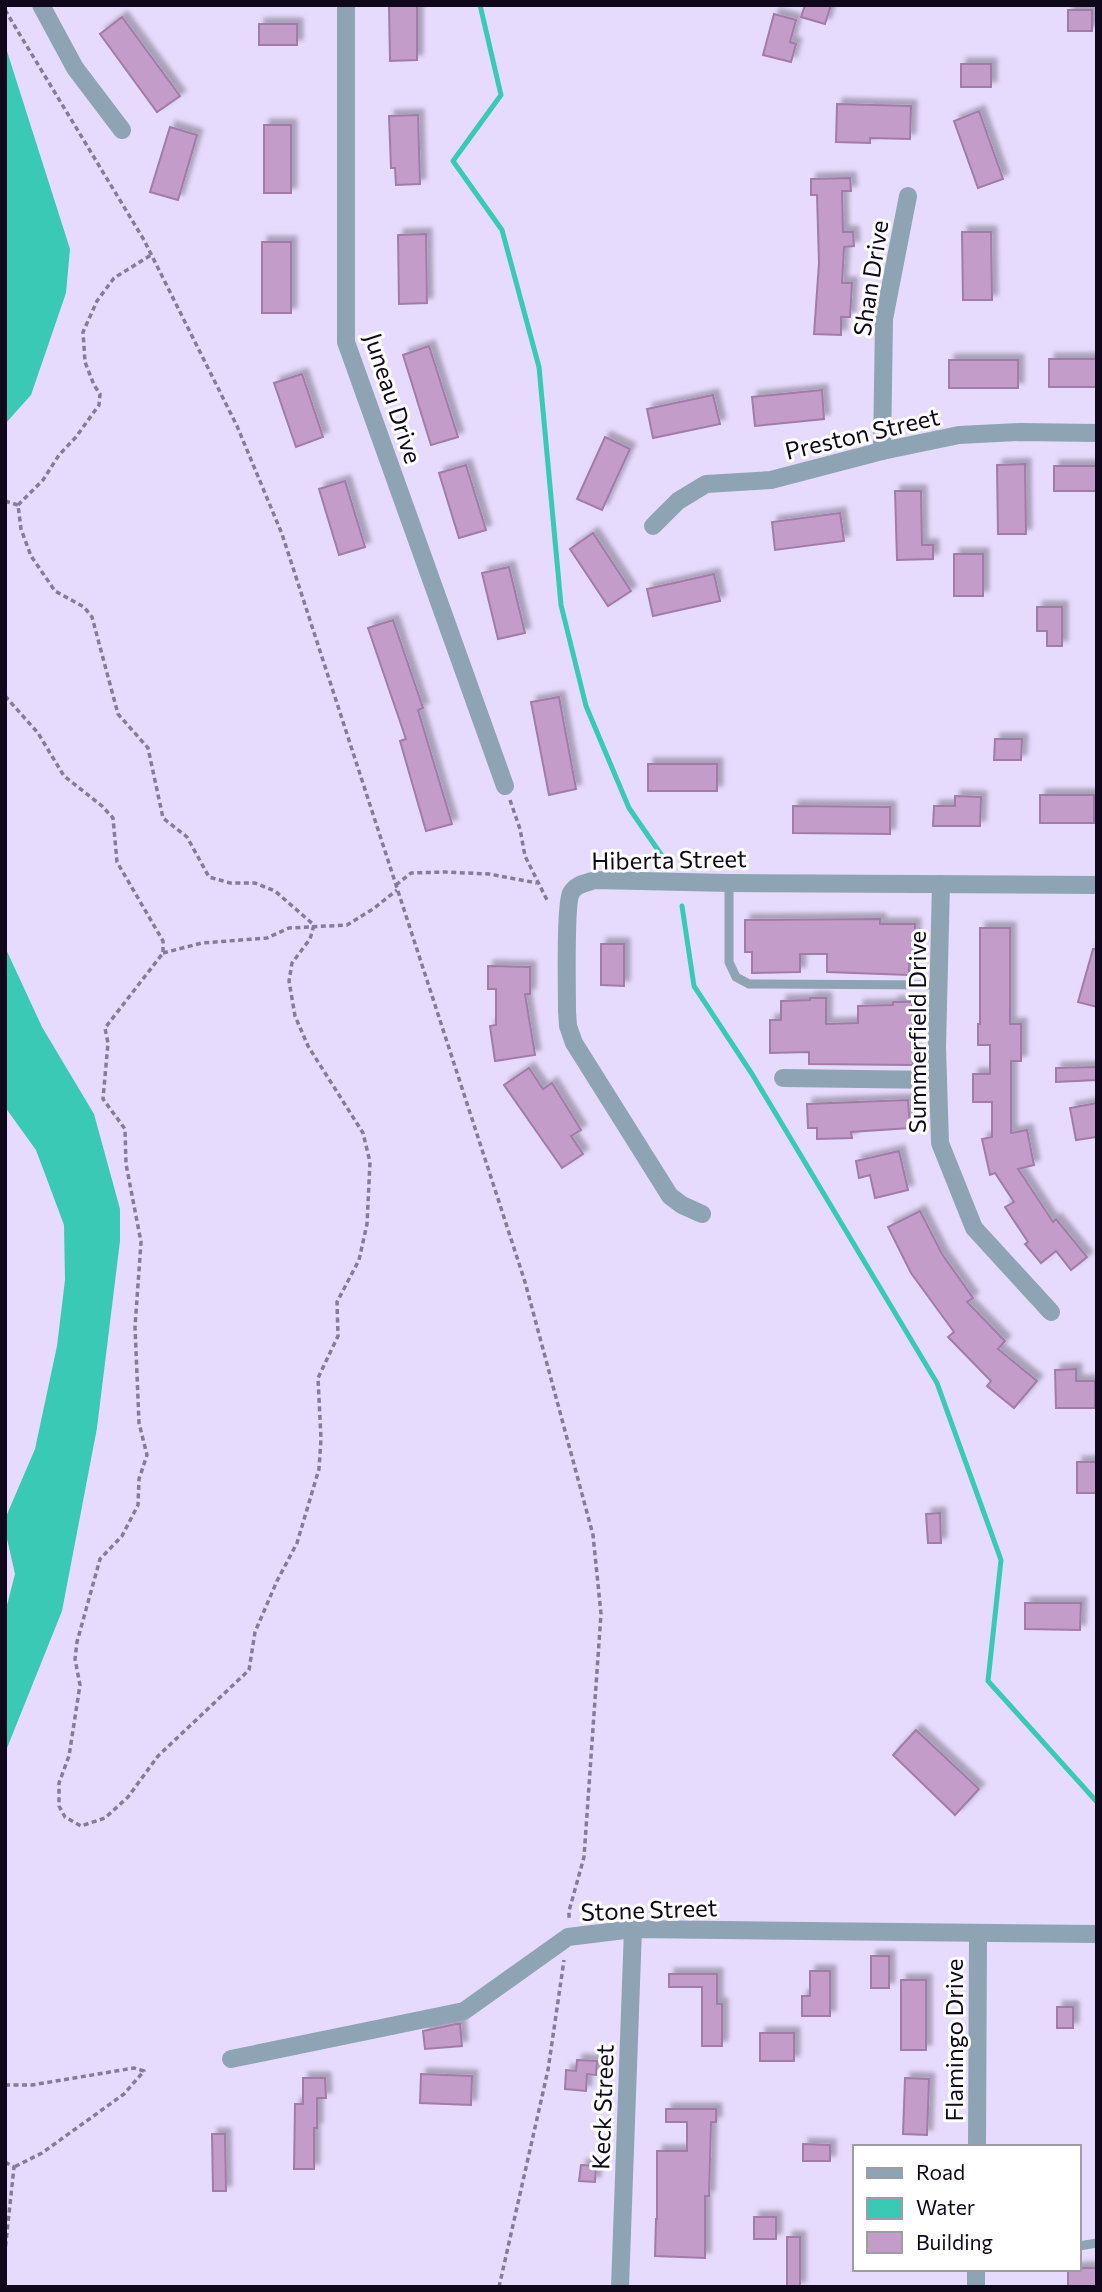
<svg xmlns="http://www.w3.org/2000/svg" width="1102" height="2292" font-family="Commissioner,sans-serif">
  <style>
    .water { fill: #3ac9b4 }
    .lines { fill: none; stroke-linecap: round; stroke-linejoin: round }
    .stream { stroke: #3ac9b4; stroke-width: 5 }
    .building { fill: #c39cca; stroke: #a17ca8; stroke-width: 2; filter: url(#shadow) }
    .path { stroke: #867c97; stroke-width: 3.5; stroke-dasharray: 5 3.5; stroke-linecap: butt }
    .service { stroke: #8ea4b5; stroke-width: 9 }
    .minor { stroke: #8ea4b5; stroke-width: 18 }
    .labels { text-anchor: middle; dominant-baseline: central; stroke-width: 6; stroke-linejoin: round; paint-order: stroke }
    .street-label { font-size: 24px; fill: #0f081a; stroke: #fff }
  </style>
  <defs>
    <filter id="shadow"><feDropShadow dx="5.5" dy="-5.5" stdDeviation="2" flood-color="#0004"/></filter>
  </defs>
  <rect width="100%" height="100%" fill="#e7dbfd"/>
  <g class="water">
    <path d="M5,45L70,249L66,293L31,395L5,424Z"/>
    <path d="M5,947L42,1027L94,1114L120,1209V1241L97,1428L62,1611L5,1753V1613L15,1574L5,1530V1519L35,1449L57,1346L65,1280L64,1225L36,1150L5,1107Z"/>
  </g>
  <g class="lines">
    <g class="stream">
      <path d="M480,5L501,95L453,161L502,230L539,367L561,605L586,706L629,808L667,863"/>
      <path d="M682,906L694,986L752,1074L937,1383L1001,1560L988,1681L1097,1802"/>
    </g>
  </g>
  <g class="building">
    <path d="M389,5H417V60L390,61Z"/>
    <path d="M805,5H831L825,24L801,17Z"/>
    <rect x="1068" y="10" width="24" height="21"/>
    <path d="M774,14L796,20L790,42L796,44L791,62L763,55Z"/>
    <path d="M122,17L180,96L157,112L100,34Z"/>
    <rect x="259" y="24" width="38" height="21"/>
    <rect x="961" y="64" width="30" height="23"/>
    <path d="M837,104L911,106L910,139L870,138V143L836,142Z"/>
    <path d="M979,111L1003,179L978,188L954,121Z"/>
    <path d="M418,115L420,184L396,185L395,168H391L389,116Z"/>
    <rect x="264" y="125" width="27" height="68"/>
    <path d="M170,127L197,135L178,200L150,192Z"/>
    <path d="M850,178L851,191H842L843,232H853L854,246L844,247L842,283H852L850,317H841V335L814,334L819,263L817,195H811V179Z"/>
    <path d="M962,232H991L992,300H963Z"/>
    <path d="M426,234L427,303L399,304L398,235Z"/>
    <rect x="262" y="242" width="29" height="71"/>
    <path d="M429,346L458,437L431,445L403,355Z"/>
    <rect x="1049" y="359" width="48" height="28"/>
    <rect x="949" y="360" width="69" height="28"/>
    <path d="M302,374L323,437L296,447L274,383Z"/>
    <path d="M822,390L824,419L755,426L752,397Z"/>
    <path d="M713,395L720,424L653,438L647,409Z"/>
    <path d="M605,437L630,449L602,510L577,499Z"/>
    <path d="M1025,464L1026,534H998L997,465Z"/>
    <path d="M466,465L486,530L459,538L439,473Z"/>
    <rect x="1054" y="466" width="43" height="25"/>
    <path d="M345,481L365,547L339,555L319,489Z"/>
    <path d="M895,491H921L922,545H933V559L897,560Z"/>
    <path d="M840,513L844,541L775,550L772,522Z"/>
    <path d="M593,533L631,591L608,606L570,549Z"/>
    <rect x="954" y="554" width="29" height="42"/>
    <path d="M509,567L525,633L498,639L482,573Z"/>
    <path d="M714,574L720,601L653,616L647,589Z"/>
    <path d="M1037,607H1062V646H1047V631H1037Z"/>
    <path d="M393,620L423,708L418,710L452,824L426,831L400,741L406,739L368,628Z"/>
    <path d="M559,697L576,789L549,795L531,702Z"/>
    <path d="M995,739H1022L1021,760H994Z"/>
    <rect x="648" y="764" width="69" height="27"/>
    <rect x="1040" y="795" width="54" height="28"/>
    <path d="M955,796L981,797L980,826H933L934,806H955Z"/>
    <path d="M793,806L890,807V834L793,833Z"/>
    <path d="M880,919V924H915L914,958H909V975L827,972V954H800V972L752,973V952H745V920Z"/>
    <path d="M980,928H1010V1024H1021V1061H1011V1133L1027,1130L1034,1165L1018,1169L1053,1222L1056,1219L1087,1257L1071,1270L1056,1251L1041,1263L1025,1244L1028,1242L1005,1207L1014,1202L995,1173L990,1175L982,1139L992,1137V1102H973V1074H990V1045H978V1024H980Z"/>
    <path d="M601,944H624V986L601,985Z"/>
    <path d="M1093,949H1097V1007L1078,1002Z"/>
    <path d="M488,966L530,967V994H525L535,1055L495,1061L490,1026L496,1025V989H488Z"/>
    <path d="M810,998H826V1024L858,1023V1006L893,1005V1002H912L913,1065L809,1064V1052L770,1053V1020H781V1001L810,1000Z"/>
    <path d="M1097,1067V1080L1056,1082V1068Z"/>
    <path d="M529,1068L543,1089L552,1083L581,1130L571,1136L583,1154L562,1168L504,1085Z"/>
    <path d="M908,1100L910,1128L851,1132L852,1138L817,1139V1128H808L807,1104Z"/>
    <path d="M1097,1103V1137L1076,1140L1070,1108Z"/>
    <path d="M899,1151L908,1190L875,1198L870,1175L859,1178L856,1161Z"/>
    <path d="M920,1211L942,1254L973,1298L967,1302L1005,1341L998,1349L1037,1381L1014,1408L987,1386L991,1381L948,1337L954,1332L911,1273L888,1227Z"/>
    <path d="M1076,1369V1381H1095V1408H1056L1055,1370Z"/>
    <rect x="1077" y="1462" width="20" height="31"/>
    <path d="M940,1513L941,1543H928L926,1514Z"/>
    <path d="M1025,1603H1081L1080,1630L1025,1629Z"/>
    <path d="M916,1730L979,1789L955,1815L893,1755Z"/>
    <rect x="871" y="1956" width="18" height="32"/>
    <path d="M810,1971H830V2016H802V1996H810Z"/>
    <path d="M669,1974H717V2004H722V2046H702V1987H669Z"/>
    <rect x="901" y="1980" width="25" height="70"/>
    <rect x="1057" y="2007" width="16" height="21"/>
    <path d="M456,2024H460L462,2046L425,2049L423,2031Z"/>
    <rect x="760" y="2033" width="34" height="28"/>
    <path d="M577,2060L597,2061L596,2075L587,2074L586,2091L565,2089L566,2070L576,2071Z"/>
    <path d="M421,2074L472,2076L471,2105L420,2103Z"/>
    <path d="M303,2078H325L326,2098H317V2128H314V2169H294L295,2104H303Z"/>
    <path d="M905,2078L929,2079L927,2135L903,2134Z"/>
    <path d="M666,2109H716V2122H711L709,2196H705V2258L655,2256L656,2219H657V2151H687V2122H666Z"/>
    <path d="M212,2134H225L226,2191H213Z"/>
    <path d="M803,2144L830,2145V2161H803Z"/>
    <path d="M581,2165L596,2166L595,2182L579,2181Z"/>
    <rect x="754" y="2217" width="22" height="22"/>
    <rect x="787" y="2237" width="13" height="50"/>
    <path d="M1079,2268H1097V2287H1068V2269H1079Z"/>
  </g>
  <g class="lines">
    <g class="path">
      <path d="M5,10L144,240L237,426L282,534L525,1282L593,1535L601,1614L584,1857L569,1911V1921"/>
      <path d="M5,501L18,505"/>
      <path d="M18,505L43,480L59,455L76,437L99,405L100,394L94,385L85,362L83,332L97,301L114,278L151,255"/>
      <path d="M5,696L38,733L64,776L102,806L113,818L117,862L163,941V953L105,1028L108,1043L103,1099L125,1129L126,1164L141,1242L135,1327L139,1423L147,1455L139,1479L138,1505L122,1536L100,1559L77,1642L75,1659L80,1685L69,1756L59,1783V1806L65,1817L81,1826L105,1818L128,1797L158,1756L249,1670L255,1632L277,1581L297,1543L319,1469L321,1439L318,1378L338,1336L337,1302L359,1260L367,1224L370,1162L363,1133L308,1046L295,1016L289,981L292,963L310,939L314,925L275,891L255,883H230L209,877L187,837L163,818L148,748L118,714L92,617L84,607L55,591L31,556L21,529L18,505"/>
      <path d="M510,800L520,829L525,856L548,902"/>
      <path d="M396,885L411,873L445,872L489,874L537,883"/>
      <path d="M163,953L202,943L267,938L289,928L347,925L373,909L397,890"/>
      <path d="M5,2085H32L134,2068L144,2071L124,2094L42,2153L14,2167"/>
      <path d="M5,2162L14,2167L5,2251"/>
      <path d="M499,2287L548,2070L564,1960"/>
    </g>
    <g class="service">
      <path d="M729,883V962L736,977L749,984L939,985"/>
      <path d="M1079,2246L1097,2243"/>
    </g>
    <g class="minor">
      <path d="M41,5L75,68L122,130"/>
      <path d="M346,5V342L505,786"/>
      <path d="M882,451L884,319L908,196"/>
      <path d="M653,526L678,501L706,484L771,480L882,451L959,435L1020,432L1097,433"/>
      <path d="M941,884L937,1047L940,1143L974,1228L1051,1312"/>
      <path d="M783,1078L938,1080"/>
      <path d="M702,1214L682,1205L670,1196L574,1043L568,1026L567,1011C567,991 565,905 571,893C576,884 586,883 595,880L729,883L1097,885"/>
      <path d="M231,2059L464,2011L568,1937L633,1929L1097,1934"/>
      <path d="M977,2147L978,1933"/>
      <path d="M620,2287L633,1929"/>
      <path d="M976,2287V2269"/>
    </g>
  </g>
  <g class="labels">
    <g class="street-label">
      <text transform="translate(870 278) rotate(-81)">Shan Drive</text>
      <text transform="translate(394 398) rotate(72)">Juneau Drive</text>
      <text transform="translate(862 433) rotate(-13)">Preston Street</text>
      <text transform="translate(669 859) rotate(-1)">Hiberta Street</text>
      <text transform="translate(916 1032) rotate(-90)">Summerfield Drive</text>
      <text transform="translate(649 1909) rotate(-2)">Stone Street</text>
      <text transform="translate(953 2040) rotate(-90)">Flamingo Drive</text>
      <text transform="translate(602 2107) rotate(-88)">Keck Street</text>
    </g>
  </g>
  <rect width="1102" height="2292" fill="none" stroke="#0f081a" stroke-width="14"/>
  <rect x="853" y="2145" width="228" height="126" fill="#ffffff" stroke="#9f9ca3" stroke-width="2"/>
  <rect x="867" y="2168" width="35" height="10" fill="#8ea4b5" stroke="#9f9ca3" stroke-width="2"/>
  <text x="916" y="2180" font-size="21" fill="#0f081a">Road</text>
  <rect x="867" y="2198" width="35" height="21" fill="#3ac9b4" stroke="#9f9ca3" stroke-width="2"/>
  <text x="916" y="2215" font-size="21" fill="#0f081a">Water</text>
  <rect x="867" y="2232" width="35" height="21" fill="#c39cca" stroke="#9f9ca3" stroke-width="2"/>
  <text x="916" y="2250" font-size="21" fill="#0f081a">Building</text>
</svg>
